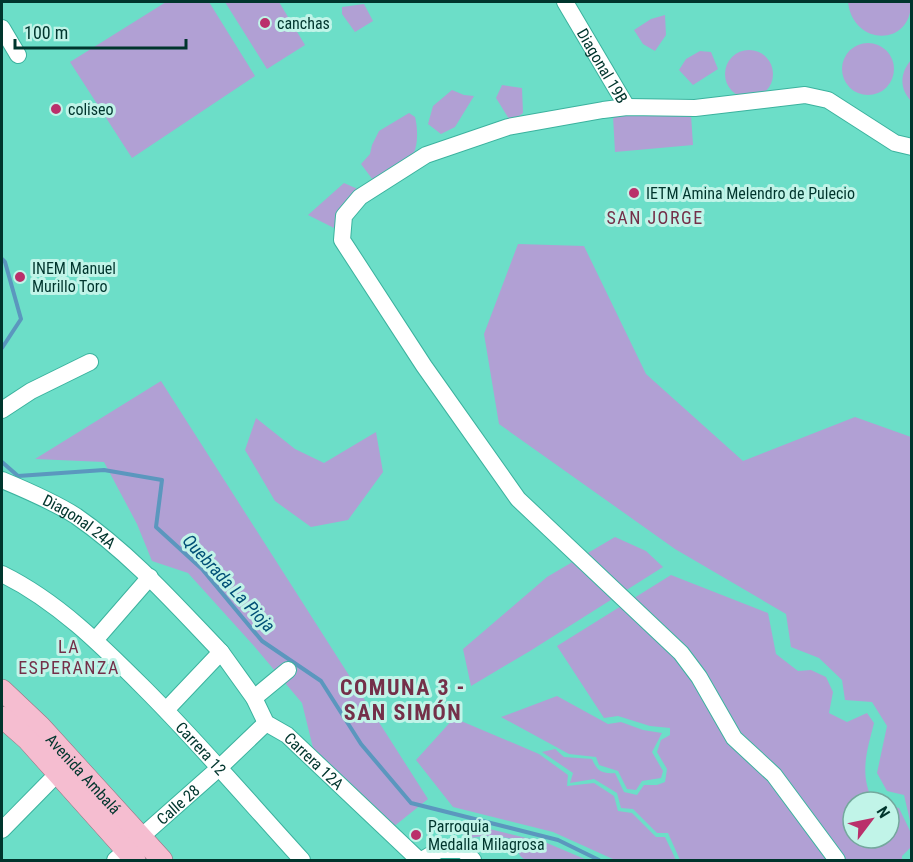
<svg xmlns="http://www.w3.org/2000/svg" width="913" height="862" font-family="'Roboto Condensed',sans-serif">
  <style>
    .green { fill: #b1a0d4 }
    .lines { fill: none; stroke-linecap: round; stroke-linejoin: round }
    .stream { stroke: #5b97be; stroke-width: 4 }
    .minor-casing { stroke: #3bb29e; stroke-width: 18 }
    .major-casing { stroke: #9b7182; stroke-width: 22 }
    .minor { stroke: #fff; stroke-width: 16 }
    .major { stroke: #f5bdd0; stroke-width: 21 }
    .poi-dot { fill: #ba306b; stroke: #c1f4e8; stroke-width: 2 }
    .labels { text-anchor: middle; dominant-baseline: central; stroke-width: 6; stroke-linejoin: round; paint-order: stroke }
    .poi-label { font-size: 16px; fill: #00352d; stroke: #c1f4e8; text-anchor: start }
    .street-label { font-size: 16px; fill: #00352d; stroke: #c1f4e8 }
    .neighbourhood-label { font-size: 18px; letter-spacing: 1.5px; fill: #743049; stroke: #c1f4e8 }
    .water-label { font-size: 18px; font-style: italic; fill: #004f76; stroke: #c1f4e8 }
    .district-label { font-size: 22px; font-weight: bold; letter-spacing: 1.5px; fill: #743049; stroke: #c1f4e8 }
  </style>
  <rect width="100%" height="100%" fill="#6cdec8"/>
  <g class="green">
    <path d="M166,2H209L255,76L132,158L70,62Z"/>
    <path d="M225,2H279L305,45L267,69Z"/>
    <path d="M848,2H911C912,47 853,47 848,2Z"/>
    <path d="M364,4L373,21L355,32L342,14V7Z"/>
    <path d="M665,15L666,35L655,51L643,44L634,30L651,19Z"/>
    <circle cx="868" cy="69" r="26"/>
    <circle cx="749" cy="74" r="24"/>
    <path d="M700,51L711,52L718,69L693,85L679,70L686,59Z"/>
    <path d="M911,60V101C899,88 900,73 911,60Z"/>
    <path d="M502,85L522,88L523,113L511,122L496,98Z"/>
    <path d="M452,90L464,95L474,96L455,127L441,134L428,124L433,106Z"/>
    <path d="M409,113L415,117C418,129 419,149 410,159C405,165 381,176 373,180L361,164L370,154L372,145L379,131Z"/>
    <path d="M630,113L691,115L693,145L615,152L613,116Z"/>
    <path d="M344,183L360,190L351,209L348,235L308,215Z"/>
    <path d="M518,244L584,246L646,374L743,461L855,417L911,437V825L904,795L887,791L877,773L887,726L872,702L845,700L842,680L819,658L791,647L786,614L675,549L499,424L484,334Z"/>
    <path d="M161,381L428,799L392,828L316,760L302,703L254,646L188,573L152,561L137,524L104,462L35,459Z"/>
    <path d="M256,418L295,449L324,463L376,432L383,472L348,520L311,527L275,501L245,450Z"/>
    <path d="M615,537L646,551L663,567L530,651L471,686L463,649L547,577Z"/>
    <path d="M671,575L768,613L776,654L798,671L811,670L826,677L833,692L829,713L847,722L867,713L874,723C867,751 859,774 873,801L876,802H853V838H889V806L899,808L911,833V847L902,856V860H680L668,833H657L633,809L621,808L617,793L594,779L570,783L573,773L542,752L555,749L564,757L592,759C597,771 602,774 615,773L624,792L637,795L644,785H657L665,782L667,769L657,752L661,740L670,735V728L650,726L618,716L604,718L557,646Z"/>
    <path d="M557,696L608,724L621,722L643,730L662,733L652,752L663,771L661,778L642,781L636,790L627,789L618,771L599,765L596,757L569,754L501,717Z"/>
    <path d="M454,718L539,754L568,775L567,786L594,783L614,796L618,811L632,813L656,837H665L676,860H615L553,832L453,807L416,760Z"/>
    <path d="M453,820L547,843L587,860H526C518,856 517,851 519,842C502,834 484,835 466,839Z"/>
  </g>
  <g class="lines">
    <g class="stream">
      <path d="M2,259L5,262L21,319L2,348"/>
      <path d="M2,462L18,476L104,470L162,480L156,527L202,569L262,641L321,681L361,744L411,803L558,840L599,860"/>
    </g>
    <g class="minor-casing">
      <g id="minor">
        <path id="s1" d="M565,2L627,107"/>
        <path d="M2,28L18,55"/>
        <path d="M2,410L31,391L90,362"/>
        <path id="s2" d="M2,480C26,490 54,502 76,516C131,554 175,604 221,652L166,710"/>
        <path id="s3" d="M2,574C57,601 101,645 144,688C199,743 250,803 302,860"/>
        <path d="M96,639L150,577"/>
        <path id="s4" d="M221,652L254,698L266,723L287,735L419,860"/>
        <path d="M254,698L288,670"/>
        <path d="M2,830L58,773"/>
        <path id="s5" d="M115,860L219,768L266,723"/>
        <path d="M422,860L439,850H463L473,860"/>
        <path d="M837,860L774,775L734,738L699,677L681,653L518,499L424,366L342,240L344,216L360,197L426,155L508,127L603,110L627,107L695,108L805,95L828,100L895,143L912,147"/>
      </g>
    </g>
    <g class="major-casing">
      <g id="major">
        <path id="s6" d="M2,690L40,726L162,860"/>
        <path d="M2,717L27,739L135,860"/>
      </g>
    </g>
    <use href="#minor" class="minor"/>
    <use href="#major" class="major"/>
  </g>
  <g class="poi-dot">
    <circle cx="265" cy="23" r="6"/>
    <circle cx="56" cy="109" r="6"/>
    <circle cx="634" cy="193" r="6"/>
    <circle cx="20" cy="277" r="6"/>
    <circle cx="416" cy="835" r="6"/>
  </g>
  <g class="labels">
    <g class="poi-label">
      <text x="277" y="23">canchas</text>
      <text x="68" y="109">coliseo</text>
      <text x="646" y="193">IETM Amina Melendro de Pulecio</text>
      <text x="32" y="268">INEM Manuel<tspan x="32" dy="18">Murillo Toro</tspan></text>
      <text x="428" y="826">Parroquia<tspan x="428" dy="18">Medalla Milagrosa</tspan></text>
    </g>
    <g class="street-label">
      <text stroke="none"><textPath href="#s1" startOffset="74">Diagonal 19B</textPath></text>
      <text stroke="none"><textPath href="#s2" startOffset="88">Diagonal 24A</textPath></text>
      <text stroke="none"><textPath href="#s3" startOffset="266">Carrera 12</textPath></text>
      <text stroke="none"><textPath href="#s4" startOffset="146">Carrera 12A</textPath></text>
      <text stroke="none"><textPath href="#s6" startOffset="117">Avenida Ambalá</textPath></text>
      <text stroke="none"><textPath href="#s5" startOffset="84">Calle 28</textPath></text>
    </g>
    <g class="neighbourhood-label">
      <text x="655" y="217">SAN JORGE</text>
      <text x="69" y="646">LA<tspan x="69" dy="21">ESPERANZA</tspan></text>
    </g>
    <g class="water-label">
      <text transform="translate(229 583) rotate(47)">Quebrada La Pioja</text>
    </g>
    <g class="district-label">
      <text x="403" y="687">COMUNA 3 -<tspan x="403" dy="25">SAN SIMÓN</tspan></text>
    </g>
  </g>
  <rect width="913" height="862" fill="none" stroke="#00352d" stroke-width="6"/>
  <g transform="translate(871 820) rotate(58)"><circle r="28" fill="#c1f4e8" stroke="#74a89d" stroke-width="1.5"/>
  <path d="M0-4.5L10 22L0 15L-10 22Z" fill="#ba306b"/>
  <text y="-9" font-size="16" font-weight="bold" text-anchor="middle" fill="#00352d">N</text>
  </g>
  <path d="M15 39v9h171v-9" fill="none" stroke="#00352d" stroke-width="3"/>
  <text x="24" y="39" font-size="18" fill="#00352d" stroke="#c1f4e8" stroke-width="4.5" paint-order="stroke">100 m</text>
</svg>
